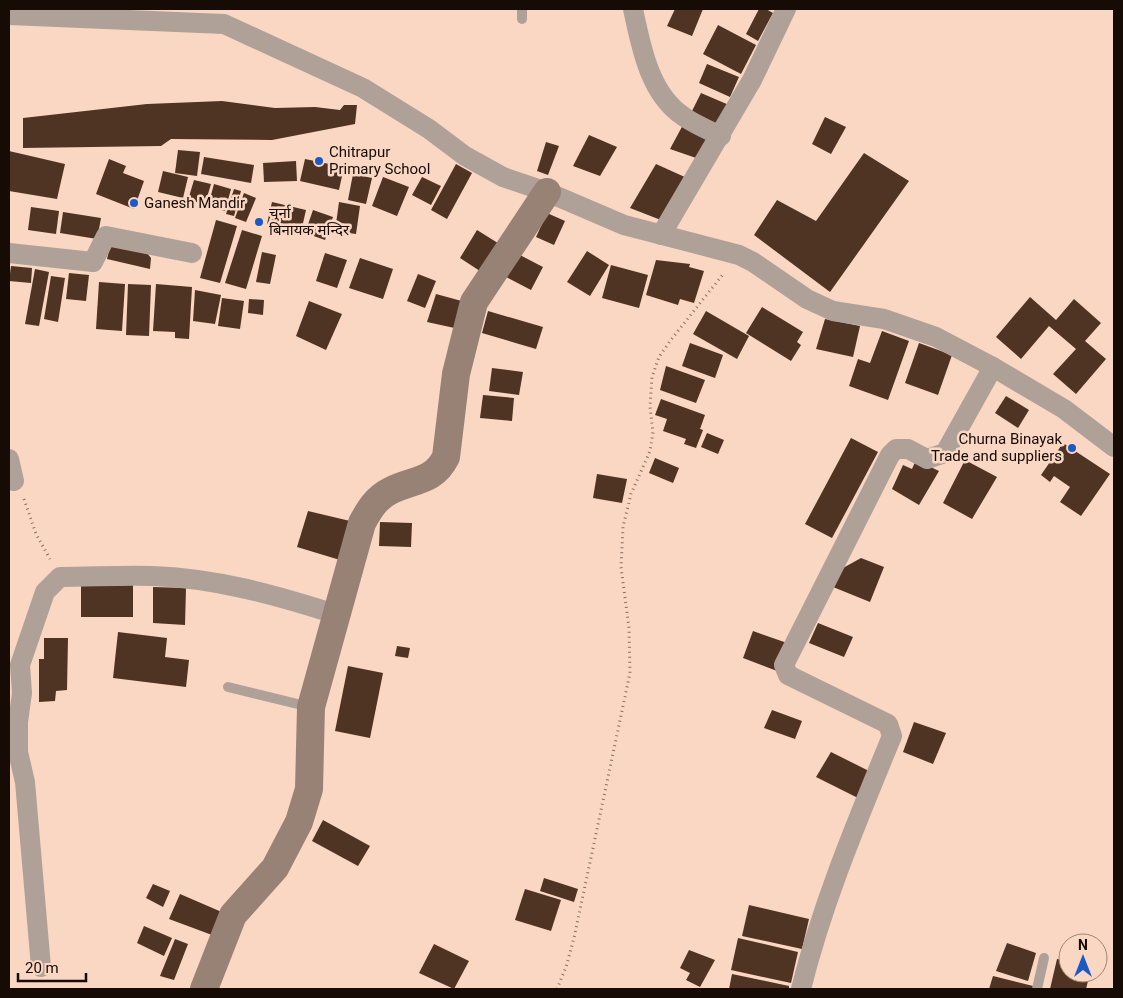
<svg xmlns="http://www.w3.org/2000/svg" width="1123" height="998" font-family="Roboto,'Noto Sans Devanagari',sans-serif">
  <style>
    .building { fill: #4f3323 }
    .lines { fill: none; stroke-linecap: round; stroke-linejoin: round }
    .path { stroke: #856e61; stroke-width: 3; stroke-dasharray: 1 4; stroke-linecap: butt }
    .lane { stroke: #b0a198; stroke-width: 10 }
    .street { stroke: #b0a198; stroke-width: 20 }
    .secondary { stroke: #988276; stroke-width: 28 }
    .poi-dot { fill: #1d59c5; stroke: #fad7c3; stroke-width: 2 }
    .labels { text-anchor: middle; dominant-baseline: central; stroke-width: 5; stroke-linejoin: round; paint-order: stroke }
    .poi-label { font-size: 15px; fill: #170b05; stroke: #fad7c3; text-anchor: start }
  </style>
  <rect width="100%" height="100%" fill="#fad7c3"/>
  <g class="building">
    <path d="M675,9H703L692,36L667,26Z"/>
    <path d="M759,9H766L773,13L758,41L746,34Z"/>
    <path d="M718,25L756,45L741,74L703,54Z"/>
    <path d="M707,64L739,77L730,97L699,83Z"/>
    <path d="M701,93L729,105L716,130L689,117Z"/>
    <path d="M222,101L275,108L315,107L340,110L344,105H357L355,124L272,140L171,139L161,146L23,148V118L147,104Z"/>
    <path d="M825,117L846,127L831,154L812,144Z"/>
    <path d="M684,123L711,133L699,159L670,149Z"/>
    <path d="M589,135L617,147L600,176L573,166Z"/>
    <path d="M546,142L559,146L548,175L537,171Z"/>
    <path d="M178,150L200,152L197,176L175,173Z"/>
    <path d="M9,151L65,164L57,199L9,191Z"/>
    <path d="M864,153L909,181L830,292L754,235L777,200L816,221Z"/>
    <path d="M204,157L254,165L251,183L201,174Z"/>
    <path d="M109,159L126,166L123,173L144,181L134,209L96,194Z"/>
    <path d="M305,159L344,167L339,190L300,181Z"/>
    <path d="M296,161L297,181L264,182L263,163Z"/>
    <path d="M456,164L472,173L447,219L431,210Z"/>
    <path d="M656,164L687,178L666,222L630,208Z"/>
    <path d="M163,171L188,177L183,198L158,192Z"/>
    <path d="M353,174L372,178L366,204L348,200Z"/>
    <path d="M383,177L409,187L397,216L372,206Z"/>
    <path d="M422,177L441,186L431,205L412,195Z"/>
    <path d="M194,180L211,184L205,204L188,200Z"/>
    <path d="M214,184L231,189L225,211L208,206Z"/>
    <path d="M234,189L241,191L234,216L226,214Z"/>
    <path d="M244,193L256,198L246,222L235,218Z"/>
    <path d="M272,202L306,210L301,232L267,224Z"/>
    <path d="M339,202L360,206L356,234L335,231Z"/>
    <path d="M31,207L59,211L56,234L28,230Z"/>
    <path d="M313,210L333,217L325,240L305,233Z"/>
    <path d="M63,212L101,218L97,239L60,233Z"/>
    <path d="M547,213L565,221L554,245L536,237Z"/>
    <path d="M216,220L237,226L220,283L200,278Z"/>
    <path d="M242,230L262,236L246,289L225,283Z"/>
    <path d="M477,230L501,245L483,273L460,258Z"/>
    <path d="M111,242L142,247L151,258L150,269L107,259Z"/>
    <path d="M587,251L609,265L590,296L567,282Z"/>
    <path d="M262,252L276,255L270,284L256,282Z"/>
    <path d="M325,253L347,260L337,288L316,281Z"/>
    <path d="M516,253L543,267L531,290L504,276Z"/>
    <path d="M360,258L393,269L383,299L349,288Z"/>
    <path d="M656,260L690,264L689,267L704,271L694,303L680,299L678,305L646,295Z"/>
    <path d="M611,265L648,275L639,308L602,298Z"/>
    <path d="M11,266L32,268L31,283L9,281Z"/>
    <path d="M35,269L49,272L39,326L25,324Z"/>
    <path d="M69,273L89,275L86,301L66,299Z"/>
    <path d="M418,274L436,281L425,308L407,301Z"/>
    <path d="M51,276L65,278L58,322L44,319Z"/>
    <path d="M99,282L125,284L122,331L96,329Z"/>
    <path d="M128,284L151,285L149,336L126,335Z"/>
    <path d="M156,284L192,287L189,339L175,338V332L153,331Z"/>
    <path d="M195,290L221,295L215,324L193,321Z"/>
    <path d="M436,294L469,303L459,329L427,322Z"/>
    <path d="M1030,297L1056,320L1074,299L1101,323L1085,341L1106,359L1076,394L1053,374L1076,349L1049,326L1021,359L996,337Z"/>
    <path d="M222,298L244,301L240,329L218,326Z"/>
    <path d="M249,299L264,300L263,315L248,313Z"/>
    <path d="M309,301L342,314L326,350L296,336Z"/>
    <path d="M762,307L803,332L797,342L801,345L791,361L746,333Z"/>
    <path d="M488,311L543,327L536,349L482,333Z"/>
    <path d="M706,311L749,336L737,359L693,334Z"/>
    <path d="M825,319L860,326L853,357L816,349Z"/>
    <path d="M882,331L909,341L888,400L849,386L858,359L870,363Z"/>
    <path d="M690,343L723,355L715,378L682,366Z"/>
    <path d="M919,343L952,355L938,395L905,383Z"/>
    <path d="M666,366L705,380L696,403L660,390Z"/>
    <path d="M492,368L523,372L519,395L489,391Z"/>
    <path d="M483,395L514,398L512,421L480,418Z"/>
    <path d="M1006,396L1029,410L1018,428L995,413Z"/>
    <path d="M661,399L705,415L700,429L703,430L696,448L684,444L686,439L663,431L667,419L655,415Z"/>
    <path d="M707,433L724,440L718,454L701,447Z"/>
    <path d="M851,438L878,452L832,538L805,524Z"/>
    <path d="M1063,443L1110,474L1081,516L1060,502L1070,487L1054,476L1050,482L1041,475Z"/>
    <path d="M655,458L679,468L673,483L649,473Z"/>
    <path d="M916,460L939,471L919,505L892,489L903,465L912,469Z"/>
    <path d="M965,460L997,477L972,519L943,503Z"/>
    <path d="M597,474L627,479L622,503L593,498Z"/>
    <path d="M308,511L350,521L340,560L297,547Z"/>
    <path d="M380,522L412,523L411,547L379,546Z"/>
    <path d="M861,558L884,567L870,602L833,587L843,568Z"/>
    <rect x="81" y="581" width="52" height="36"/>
    <path d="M153,587L186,588L185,625L153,623Z"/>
    <path d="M818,623L853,637L844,657L809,643Z"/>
    <path d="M753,631L787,643L777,671L743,658Z"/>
    <path d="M118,632L167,638L165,657L189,660L186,687L113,678Z"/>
    <path d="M44,638H68L67,690L56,691L55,701L39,702V659H44Z"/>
    <path d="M397,646L410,648L408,658L395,656Z"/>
    <path d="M348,666L383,673L370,738L335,731Z"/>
    <path d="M772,710L802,721L795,739L764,728Z"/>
    <path d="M914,722L946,733L933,764L903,752Z"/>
    <path d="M831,752L873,773L860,799L816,777Z"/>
    <path d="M323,820L370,846L358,866L312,841Z"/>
    <path d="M544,878L578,889L574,902L540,891Z"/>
    <path d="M153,884L170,891L163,907L146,898Z"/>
    <path d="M525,889L561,900L551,931L515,920Z"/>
    <path d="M180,894L224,913L212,935L169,919Z"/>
    <path d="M749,905L809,919L802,949L742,936Z"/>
    <path d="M144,926L172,938L164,956L137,943Z"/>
    <path d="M738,938L798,952L791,983L731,970Z"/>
    <path d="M175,939L188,944L174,980L160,976Z"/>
    <path d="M1007,943L1036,953L1028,981L996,971Z"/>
    <path d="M434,944L469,961L454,989L419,973Z"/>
    <path d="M689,950L715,960L700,987L686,980L690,973L680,968Z"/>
    <path d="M1057,959L1068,961V973H1090L1086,989H1050Z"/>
    <path d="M732,974L789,986V989H729Z"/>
    <path d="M993,976L1033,986V989H989Z"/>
  </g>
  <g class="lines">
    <g class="path">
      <path d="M24,499L36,534L50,559"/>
      <path d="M557,989L566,967L574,938L630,673L629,628L621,567L623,527L631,494L650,451L653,432L650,407L652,377L659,357L670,341L724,273"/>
    </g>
    <g class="lane">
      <path d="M522,9V19"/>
      <path d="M228,687L310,707"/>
      <path d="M1037,989L1044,958"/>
    </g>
    <g class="street">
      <path d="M633,9C641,46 649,93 683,116C694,124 708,130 721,136"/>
      <path d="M9,15L224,24L363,88L429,129L465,156L503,177L547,192L624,225L739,255L753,262L807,299L833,311L884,319L936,337L993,367L1064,409L1114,447"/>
      <path d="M661,235L752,80L786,9"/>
      <path d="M9,253L93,262L106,236L192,253"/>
      <path d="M9,459L14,481"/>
      <path d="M41,967L25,782L18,752V722L22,693L20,665L45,592L60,577C91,577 122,575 152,576C215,578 276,595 335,614"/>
      <path d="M801,989C823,901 858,819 892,736L888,724L788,675L784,665L890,455L896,449H908L927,459L945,453L993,367"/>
    </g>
    <path class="secondary" d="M204,989L233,915L275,868L299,822L309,789L311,707L362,523C369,510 376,498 390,491C413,479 433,483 446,457L456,374L474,302L547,192"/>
  </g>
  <g class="poi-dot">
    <circle cx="319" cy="161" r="5"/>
    <circle cx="134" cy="203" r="5"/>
    <circle cx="259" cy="222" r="5"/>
    <circle cx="1072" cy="448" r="5"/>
  </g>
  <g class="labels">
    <g class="poi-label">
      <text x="329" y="152">Chitrapur<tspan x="329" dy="17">Primary School</tspan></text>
      <text x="144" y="203">Ganesh Mandir</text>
      <text x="269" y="213">चुर्ना<tspan x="269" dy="17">बिनायक मन्दिर</tspan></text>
      <text x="1062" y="439" text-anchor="end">Churna Binayak<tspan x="1062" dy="17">Trade and suppliers</tspan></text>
    </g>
  </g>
  <rect width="1123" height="998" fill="none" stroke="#170b05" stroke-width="20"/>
  <g transform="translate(1083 958)"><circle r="24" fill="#fad7c3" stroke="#9f8577"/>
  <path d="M0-4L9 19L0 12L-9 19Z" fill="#1d59c5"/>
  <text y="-8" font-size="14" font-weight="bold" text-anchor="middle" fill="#170b05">N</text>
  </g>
  <path d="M18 973v8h68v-8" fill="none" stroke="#170b05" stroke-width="2.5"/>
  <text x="25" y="973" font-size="15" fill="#170b05" stroke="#fad7c3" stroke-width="4" paint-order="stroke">20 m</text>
</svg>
